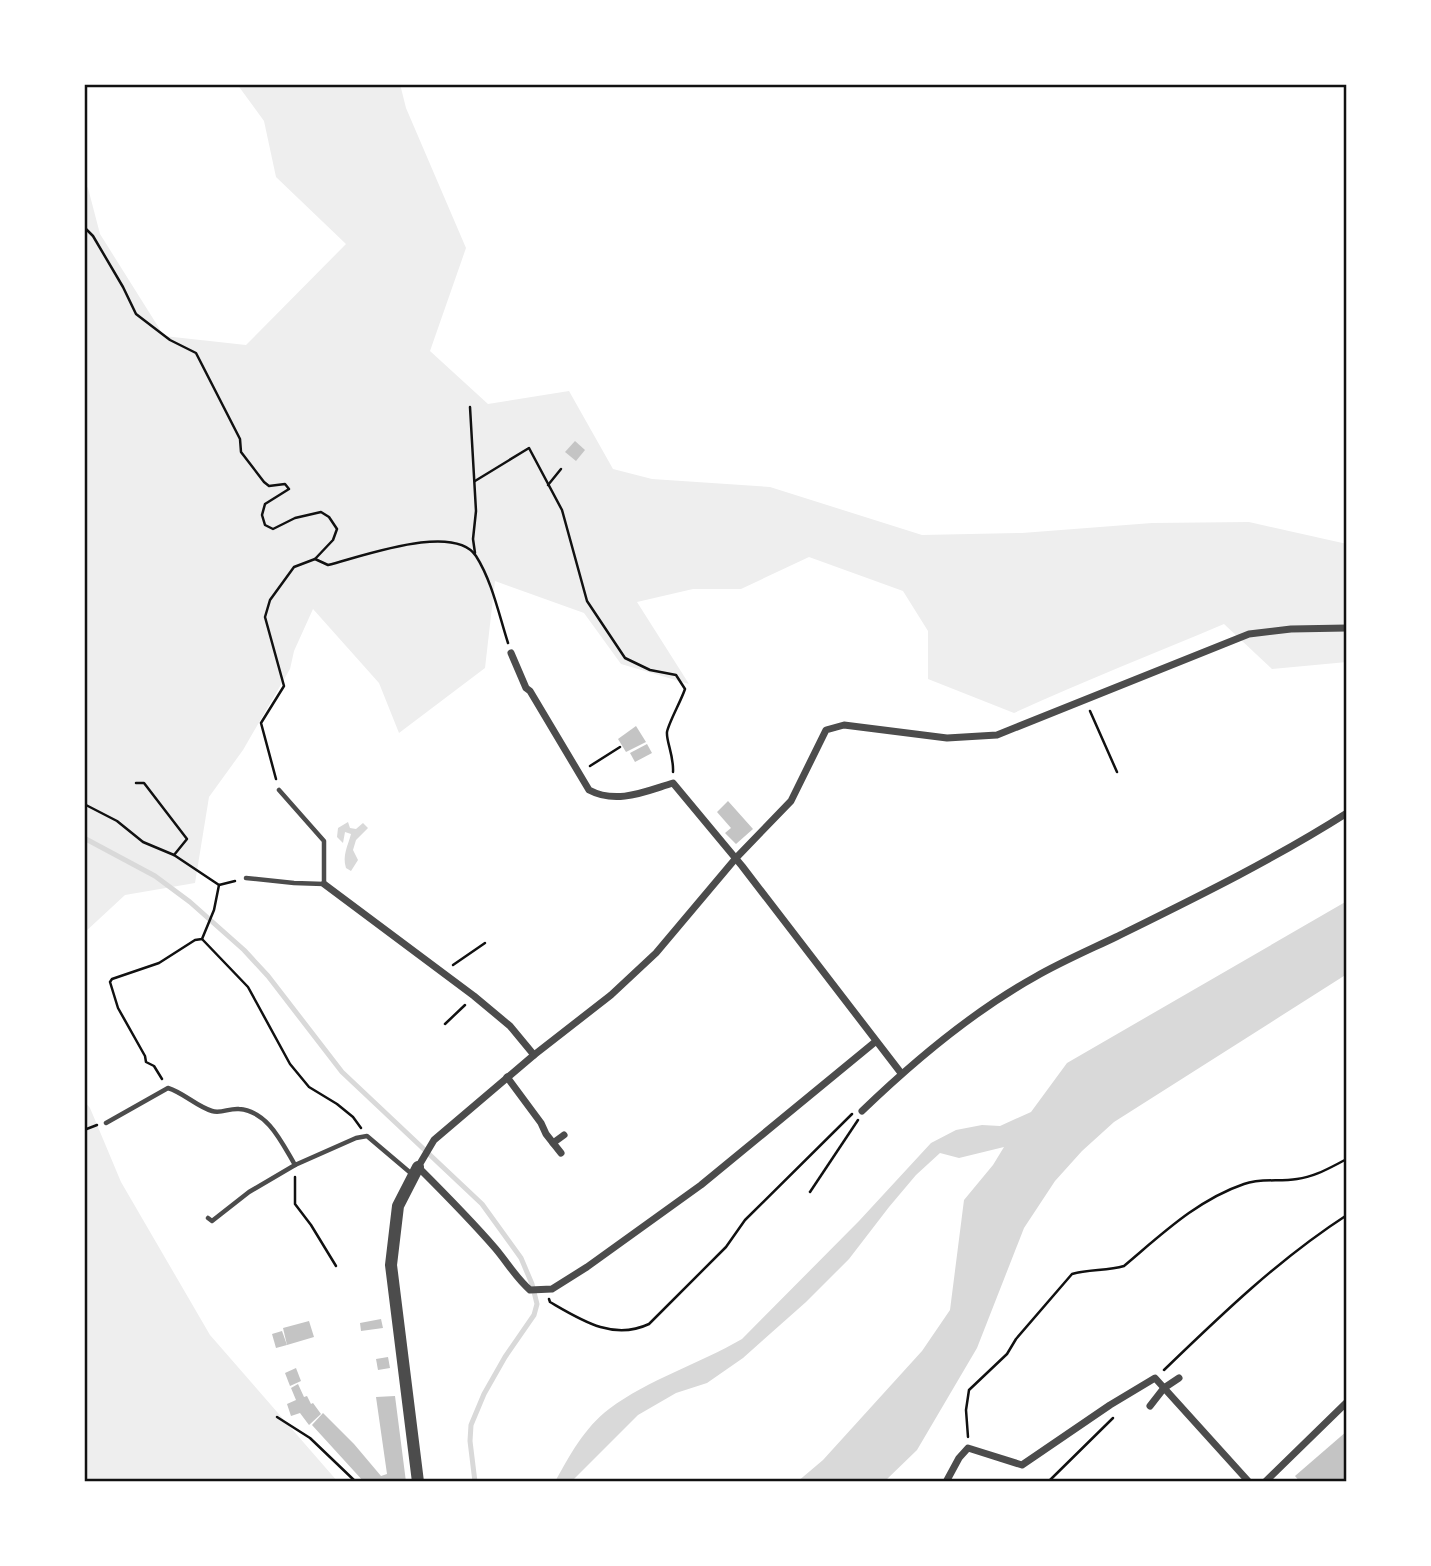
<svg xmlns="http://www.w3.org/2000/svg" width="1431" height="1566" font-family="Quicksand,sans-serif">
  <style>
    .green { fill: #eee }
    .water { fill: #d9d9d9 }
    .lines { fill: none; stroke-linecap: round; stroke-linejoin: round }
    .stream { stroke: #d9d9d9; stroke-width: 5 }
    .building { fill: #c4c4c4 }
    .path { stroke: #111; stroke-width: 2.5 }
    .service { stroke: #4c4c4c; stroke-width: 4.5 }
    .minor { stroke: #4c4c4c; stroke-width: 7 }
    .tertiary { stroke: #4c4c4c; stroke-width: 12 }
    .neatline { fill: none; stroke: #111; stroke-width: 2.5 }
  </style>
  <rect width="100%" height="100%" fill="#fff"/>
  <g class="green">
    <path d="M237,84H400L406,108L466,248L430,351L488,404L569,391L613,469L652,479L770,487L922,535L1022,533L1152,523L1249,522L1347,544V662L1272,669L1224,624C1154,654 1083,681 1014,713L928,679V631L903,591L809,557L741,589H693L637,602L689,684L621,664L584,613L495,581L485,668L399,733L379,683L313,609L294,651L290,669L243,750L209,797L195,883L125,895L84,933V183L88,188L100,234L164,336L246,345L346,244L276,177L264,121Z"/>
    <path d="M84,1101L90,1108L121,1182L210,1335L338,1482H84Z"/>
  </g>
  <g class="water">
    <path d="M348,822L350,828L356,829L363,823L368,828L356,840L353,850L358,860L351,871L346,868C342,855 348,846 351,834L345,832L343,843L337,837L338,828Z"/>
    <path d="M1347,901V974L1114,1122L1082,1151L1055,1181L1024,1228L977,1348L917,1450L884,1482H797L823,1460L922,1351L950,1310L964,1200L993,1165L1004,1147L959,1158L940,1153L916,1175L889,1207L849,1259L806,1302L743,1358L707,1383L676,1393L638,1415L571,1482H555C569,1456 585,1427 609,1409C649,1379 699,1364 742,1339L859,1221L931,1143L956,1130L982,1125L1000,1126L1031,1112L1067,1063Z"/>
  </g>
  <g class="lines">
    <path class="stream" d="M84,838L155,876L190,902L244,950L268,976L342,1072L482,1204L521,1258L532,1284L537,1304L534,1315L505,1357L484,1394L471,1425L470,1441L475,1482"/>
  </g>
  <g class="building">
    <path d="M575,441L585,450L576,461L565,452Z"/>
    <path d="M636,726L646,742L626,752L618,739Z"/>
    <path d="M647,744L652,753L635,762L630,753Z"/>
    <path d="M728,801L753,829L736,844L725,833L731,828L717,812Z"/>
    <path d="M381,1319L383,1328L361,1331L360,1323Z"/>
    <path d="M309,1321L314,1337L287,1345L283,1328Z"/>
    <path d="M282,1331L287,1345L276,1348L272,1334Z"/>
    <path d="M388,1357L390,1368L378,1370L376,1359Z"/>
    <path d="M296,1368L301,1381L290,1386L285,1373Z"/>
    <path d="M298,1384L304,1397L307,1396L311,1404L313,1403L321,1414L309,1425L300,1413L291,1416L287,1404L296,1400L291,1388Z"/>
    <path d="M395,1396L406,1482H364L312,1425L323,1413L354,1444L381,1476L387,1474L376,1397Z"/>
    <path d="M1347,1431V1482H1300L1295,1476Z"/>
  </g>
  <g class="lines">
    <g class="path">
      <path d="M84,227L93,236L123,287L136,314L170,340L196,353L240,439L241,452L264,482L269,486L285,484L289,489L265,504L262,515L265,525L273,529L295,518L321,512L329,517L337,529L333,540L315,559L294,567L270,600L265,617L284,686L261,723L276,779"/>
      <path d="M470,407L476,511L473,539L475,553"/>
      <path d="M475,481L529,448L562,510L587,601L625,658L650,670L676,675L685,689C681,701 669,722 667,732C666,741 674,756 673,772"/>
      <path d="M548,485L561,469"/>
      <path d="M315,559L328,565C361,557 454,522 476,556C492,581 499,615 508,643"/>
      <path d="M1090,711L1117,772"/>
      <path d="M590,766L620,747"/>
      <path d="M136,783H144L187,839L174,855"/>
      <path d="M84,804L117,821L143,842L174,855L219,885L235,881"/>
      <path d="M202,939L248,987L290,1064L309,1087L337,1104L353,1117L361,1128"/>
      <path d="M453,965L485,943"/>
      <path d="M445,1024L465,1005"/>
      <path d="M162,1079L154,1066L146,1062L145,1056L118,1008L110,982L112,979L159,963L195,940L202,939L214,910L219,885"/>
      <path d="M84,1130L97,1125"/>
      <path d="M295,1177V1204L311,1225L336,1266"/>
      <path d="M810,1192L858,1120"/>
      <path d="M549,1299L550,1302C581,1320 613,1341 649,1324L726,1247L745,1220L852,1114"/>
      <path d="M1164,1370C1222,1314 1279,1259 1347,1215"/>
      <path d="M277,1417L310,1438L356,1482"/>
      <path d="M968,1437L966,1410L969,1390L1007,1354L1016,1339L1072,1274C1089,1269 1107,1271 1124,1266C1161,1235 1197,1200 1244,1184C1261,1178 1280,1182 1297,1179C1315,1177 1331,1167 1347,1159"/>
      <path d="M1048,1482L1113,1418"/>
    </g>
    <g class="service">
      <path d="M246,878L294,883L324,884V841L279,790"/>
      <path d="M106,1123L168,1088C184,1093 196,1106 212,1111C221,1114 229,1108 239,1109C268,1111 282,1143 295,1165L356,1138L367,1136L413,1175"/>
      <path d="M208,1218L212,1221L249,1192L295,1165"/>
    </g>
    <g class="minor">
      <path d="M511,653L526,688L530,691L589,790C617,805 646,791 673,783L742,866L901,1073"/>
      <path d="M324,884L474,996L510,1026L534,1055"/>
      <path d="M875,1042L701,1185L587,1267L552,1289L530,1290C516,1278 507,1262 495,1248C470,1219 444,1193 418,1167L434,1140L534,1055L611,995L656,953L736,858L791,801L826,730L844,725L947,738L997,735L1249,634L1291,629L1347,628"/>
      <path d="M507,1077L541,1123L546,1134L561,1153"/>
      <path d="M862,1111C914,1061 972,1012 1035,977C1061,962 1089,950 1116,937C1195,898 1273,860 1347,813"/>
      <path d="M553,1143L564,1135"/>
      <path d="M1150,1406L1164,1388L1179,1378"/>
      <path d="M946,1482L959,1458L968,1448L1022,1465L1110,1405L1155,1378L1249,1482"/>
      <path d="M1265,1482L1347,1402"/>
    </g>
    <path class="tertiary" d="M418,1167L398,1206L391,1265L418,1482"/>
  </g>
  <rect width="1431" height="1566" fill="none" stroke="#ffffff" stroke-width="172"/>
  <rect x="86" y="86" width="1259" height="1394" class="neatline"/>
</svg>
